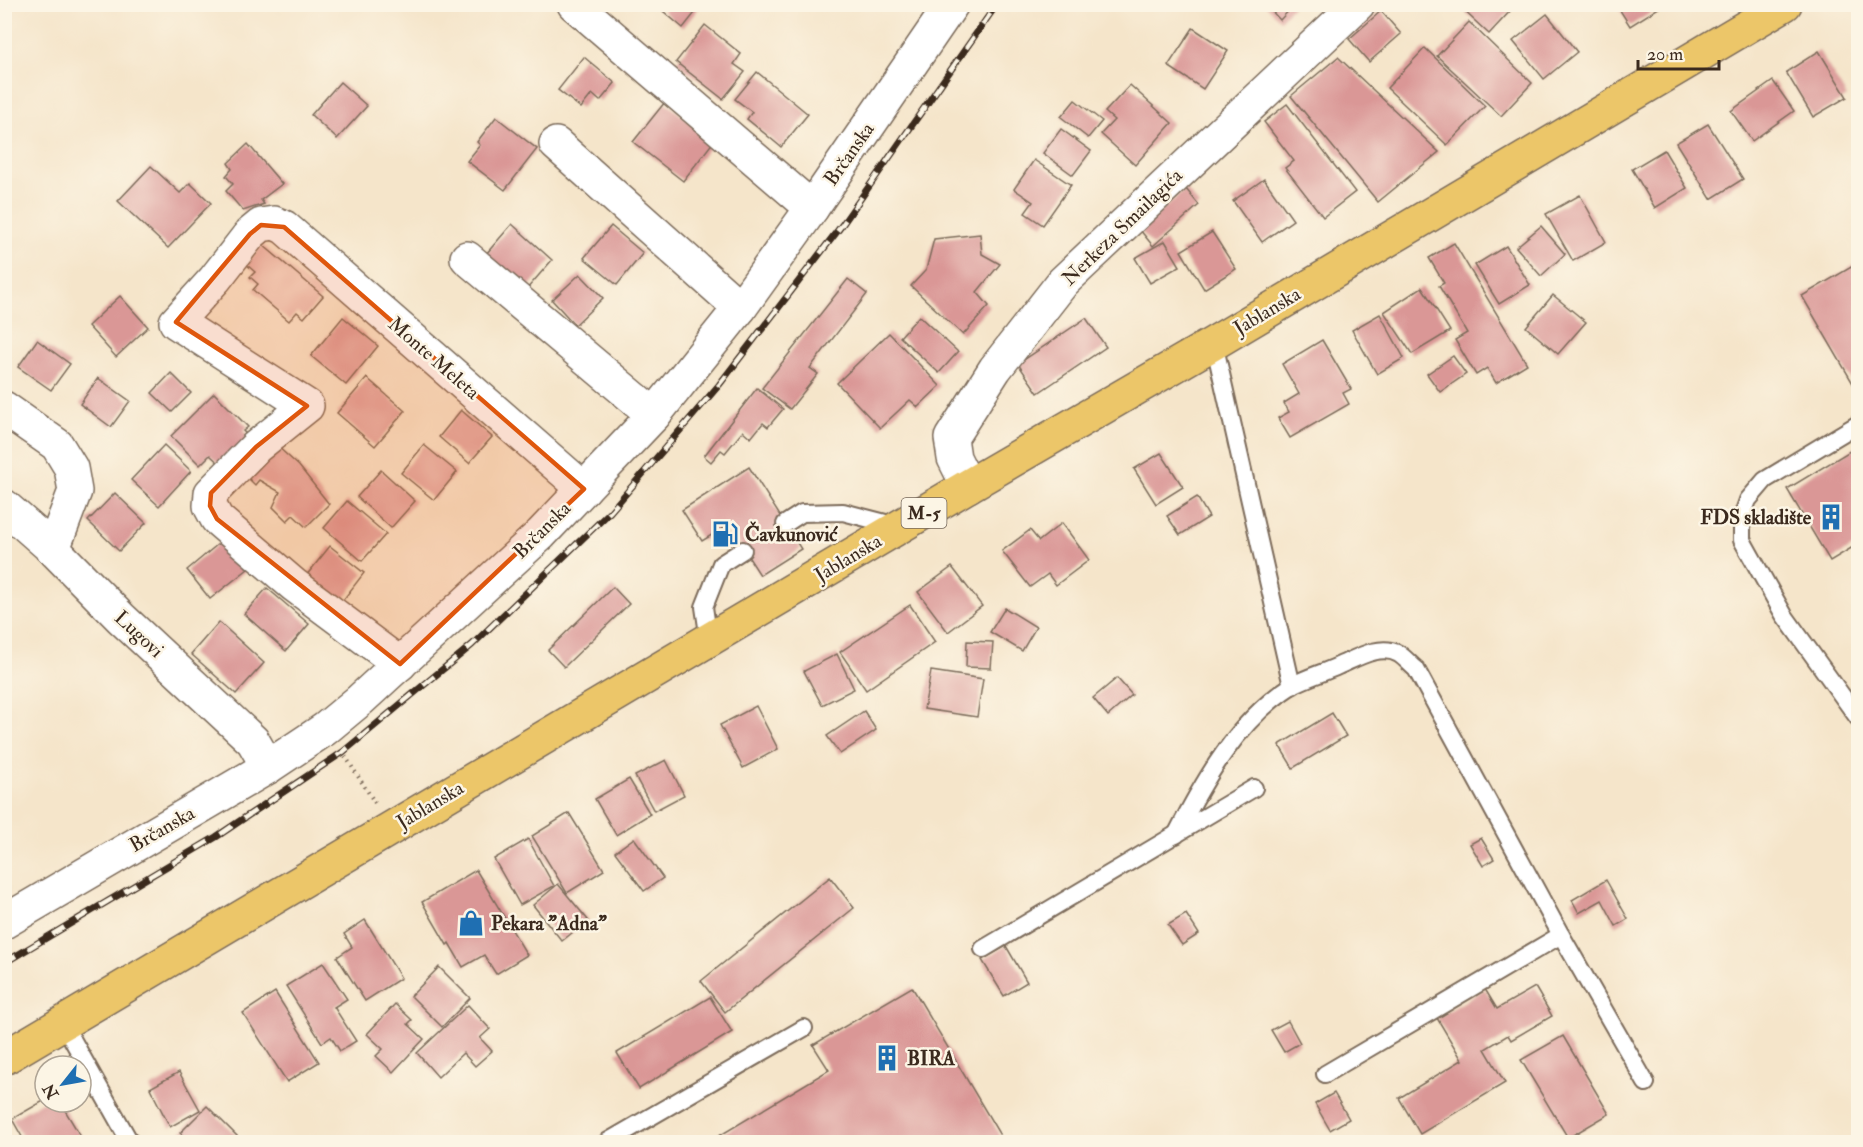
<svg xmlns="http://www.w3.org/2000/svg" width="1863" height="1147" font-family="'IM FELL Double Pica',serif">
  <style>
    .building { fill: #da9796 }
    .lines { fill: none; stroke-linecap: round; stroke-linejoin: round }
    .lane-casing { stroke: #7c6b5a; stroke-width: 20 }
    .street-casing { stroke: #7c6b5a; stroke-width: 36 }
    .primary-casing { stroke: #7c6b5a; stroke-width: 36 }
    .path { stroke: #7c6b5a; stroke-width: 4; stroke-dasharray: 1.5 4.5; stroke-linecap: butt }
    .lane { stroke: #fff; stroke-width: 16 }
    .street { stroke: #fff; stroke-width: 33 }
    .primary { stroke: #ecc669; stroke-width: 33 }
    .rail-casing { stroke: #3b2a1e; stroke-width: 7 }
    .rail { stroke: #fcf5e5; stroke-width: 4.5; stroke-dasharray: 14; stroke-linecap: butt }
    .marked { fill: #df570d; fill-opacity: 0.2; stroke: #df570d; stroke-width: 4.5; stroke-linejoin: round }
    .labels { text-anchor: middle; dominant-baseline: central; stroke-width: 5; stroke-linejoin: round; paint-order: stroke }
    .shield { fill: #fcf5e5; stroke: #75675a; stroke-width: 1.5 }
    .shield-label { font-size: 18px; font-weight: bold; fill: #3b2a1e }
    .street-label { font-size: 20px; fill: #3b2a1e; stroke: #fcf5e5 }
    .poi-label { font-size: 20px; font-weight: bold; fill: #3b2a1e; stroke: #fcf5e5; text-anchor: start }
  </style>
  <rect width="100%" height="100%" fill="#fcf5e5"/>
  <filter id="ink" filterUnits="userSpaceOnUse"><feTurbulence type="fractalNoise" baseFrequency=".0167" numOctaves="2"/><feDisplacementMap in="SourceGraphic" scale="12" xChannelSelector="R" yChannelSelector="G"/><feConvolveMatrix kernelMatrix="1 2 1 2 8 2 1 2 1" color-interpolation-filters="sRGB"/></filter>
  <filter id="wash" filterUnits="userSpaceOnUse"><feTurbulence type="fractalNoise" baseFrequency=".008" numOctaves="4" result="noise"/><feDisplacementMap in="SourceGraphic" scale="24" xChannelSelector="R" yChannelSelector="G"/><feGaussianBlur stdDeviation="1.35" result="paint"/><feColorMatrix in="noise" values="0 0 0 0 0 0 0 0 0 0 0 0 0 0 0 0 0 1.4 0 .05"/><feComposite in="paint" operator="in"/></filter>
  <g filter="url(#wash)">
    <rect width="100%" height="100%" fill="#f5e5ca"/>
    <g id="blocks">
      <g class="building">
        <path d="M668,4H702L683,28L663,11Z"/>
        <path d="M1265,4H1295L1280,20Z"/>
        <path d="M1460,4H1509L1513,8L1489,34L1459,6Z"/>
        <path d="M1616,4H1665L1630,26Z"/>
        <path d="M1381,11L1401,34L1369,62L1349,39Z"/>
        <path d="M1547,14L1577,52L1544,79L1513,41Z"/>
        <path d="M1469,22L1532,83L1501,116L1437,56Z"/>
        <path d="M705,25L741,54L734,64L745,72L723,99L676,62Z"/>
        <path d="M1193,28L1228,51L1203,89L1168,66Z"/>
        <path d="M1425,48L1485,106L1447,145L1387,88Z"/>
        <path d="M1819,51L1847,97L1813,117L1786,72Z"/>
        <path d="M584,57L615,83L600,101L592,94L581,108L558,90Z"/>
        <path d="M1338,57L1439,152L1378,202L1291,96Z"/>
        <path d="M757,72L808,114L781,147L747,119L752,112L735,99Z"/>
        <path d="M1773,81L1794,111L1752,141L1731,111Z"/>
        <path d="M340,82L367,106L337,139L311,115Z"/>
        <path d="M1130,85L1172,123L1135,165L1101,134L1114,120L1105,112Z"/>
        <path d="M1075,100L1102,121L1088,138L1061,117Z"/>
        <path d="M665,102L714,141L683,181L633,142Z"/>
        <path d="M1287,104L1355,192L1323,217L1285,168L1294,161L1264,122Z"/>
        <path d="M496,117L537,149L505,190L467,161L480,145L477,142Z"/>
        <path d="M1708,124L1743,179L1711,199L1676,143Z"/>
        <path d="M1061,129L1091,151L1073,175L1043,153Z"/>
        <path d="M248,144L282,184L261,200L264,204L243,211L226,191L233,184L226,176L232,169L228,163Z"/>
        <path d="M1664,150L1687,188L1655,208L1632,169Z"/>
        <path d="M1034,160L1071,185L1043,225L1025,213L1033,202L1014,189Z"/>
        <path d="M151,166L180,193L190,183L211,203L168,248L118,201Z"/>
        <path d="M1264,179L1293,220L1262,242L1233,201Z"/>
        <path d="M1186,189L1199,205L1153,246L1140,230Z"/>
        <path d="M1580,195L1606,242L1573,261L1546,214Z"/>
        <path d="M512,224L552,260L526,290L486,254Z"/>
        <path d="M611,226L643,253L617,285L584,258Z"/>
        <path d="M1541,226L1565,254L1541,276L1516,247Z"/>
        <path d="M1212,232L1236,269L1204,289L1181,251Z"/>
        <path d="M980,234L982,254L1000,264L977,292L989,306L963,335L911,286L926,270L934,239Z"/>
        <path d="M1165,241L1180,266L1150,283L1135,258Z"/>
        <path d="M1454,243L1527,364L1496,383L1487,368L1476,375L1455,340L1467,333L1439,286L1444,283L1429,258Z"/>
        <path d="M263,245L323,296L304,318L297,312L289,321L253,290L258,284L250,277L255,272L246,264Z"/>
        <path d="M1506,246L1530,285L1499,304L1475,265Z"/>
        <path d="M1858,263V392L1802,296Z"/>
        <path d="M580,274L603,298L575,325L552,300Z"/>
        <path d="M848,279L867,294L810,368L818,374L790,409L762,388Z"/>
        <path d="M1422,287L1450,331L1412,354L1384,312Z"/>
        <path d="M1553,295L1586,322L1558,354L1526,327Z"/>
        <path d="M120,296L148,327L116,357L88,326Z"/>
        <path d="M1380,314L1404,358L1377,374L1352,330Z"/>
        <path d="M919,316L958,352L939,373L900,337Z"/>
        <path d="M343,317L378,346L346,385L311,356Z"/>
        <path d="M1086,318L1106,347L1038,393L1018,364Z"/>
        <path d="M889,333L940,386L918,407L910,400L880,428L837,383Z"/>
        <path d="M37,340L70,364L51,390L18,367Z"/>
        <path d="M1322,340L1351,389L1343,393L1349,404L1290,438L1278,418L1289,412L1284,403L1299,394L1282,364Z"/>
        <path d="M1453,356L1466,374L1440,392L1427,374Z"/>
        <path d="M171,373L191,393L172,412L152,393Z"/>
        <path d="M98,378L130,401L111,427L80,404Z"/>
        <path d="M367,378L405,411L375,446L337,413Z"/>
        <path d="M757,388L783,409L768,427L763,423L751,438L743,431L725,453L721,450L711,462L704,456Z"/>
        <path d="M214,393L248,427L243,431L252,440L224,468L210,455L200,465L171,436Z"/>
        <path d="M461,410L492,437L469,463L439,437Z"/>
        <path d="M164,445L191,471L159,506L131,480Z"/>
        <path d="M276,445L299,466L329,504L306,527L293,515L287,521L273,507L280,492L259,480L255,485L245,475Z"/>
        <path d="M424,445L457,472L434,500L401,473Z"/>
        <path d="M1858,446V544L1830,561L1787,489Z"/>
        <path d="M1161,453L1183,487L1156,504L1134,469Z"/>
        <path d="M749,467L801,549L760,575L728,525L702,541L682,510Z"/>
        <path d="M381,470L415,501L391,528L357,497Z"/>
        <path d="M115,493L146,523L119,551L88,521Z"/>
        <path d="M1197,497L1209,517L1180,535L1167,516Z"/>
        <path d="M347,501L386,534L362,561L324,528Z"/>
        <path d="M1062,523L1089,560L1056,585L1048,574L1030,587L1002,551L1030,530L1039,541Z"/>
        <path d="M224,539L248,569L210,599L187,570Z"/>
        <path d="M330,546L364,573L340,604L306,576Z"/>
        <path d="M952,567L982,606L948,632L918,592Z"/>
        <path d="M613,587L629,604L564,667L548,650Z"/>
        <path d="M267,588L309,624L286,651L244,614Z"/>
        <path d="M910,605L935,642L866,690L840,652Z"/>
        <path d="M1005,608L1036,627L1022,651L990,632Z"/>
        <path d="M219,622L264,663L236,694L191,654Z"/>
        <path d="M967,641L993,642L991,668L966,667Z"/>
        <path d="M837,654L854,689L822,705L804,671Z"/>
        <path d="M931,671L983,679L977,717L924,709Z"/>
        <path d="M1117,678L1132,695L1108,716L1093,698Z"/>
        <path d="M756,706L778,749L743,768L720,725Z"/>
        <path d="M864,711L876,730L840,754L827,736Z"/>
        <path d="M1332,713L1346,736L1293,768L1279,745Z"/>
        <path d="M666,760L684,795L654,811L635,776Z"/>
        <path d="M629,779L650,814L616,835L595,799Z"/>
        <path d="M569,813L604,870L567,893L532,836Z"/>
        <path d="M634,838L663,878L644,891L615,852Z"/>
        <path d="M1481,838L1494,859L1483,866L1470,844Z"/>
        <path d="M528,839L554,886L520,905L494,859Z"/>
        <path d="M476,870L527,955L496,974L484,955L463,967L449,943L447,945L422,902Z"/>
        <path d="M830,877L854,908L725,1012L701,981Z"/>
        <path d="M1606,880L1628,919L1616,926L1602,900L1579,913L1572,900Z"/>
        <path d="M558,884L588,920L562,941L533,905Z"/>
        <path d="M1186,914L1199,934L1182,945L1168,925Z"/>
        <path d="M365,920L401,978L365,1001L337,957L352,947L344,934Z"/>
        <path d="M1006,946L1027,982L1004,996L982,960Z"/>
        <path d="M323,963L347,999L334,1007L356,1041L340,1051L331,1037L322,1043L286,986Z"/>
        <path d="M439,967L470,998L442,1027L411,996Z"/>
        <path d="M912,987L1004,1142H709L829,1070L813,1045Z"/>
        <path d="M1535,987L1552,1016L1511,1040L1508,1035L1485,1049L1505,1083L1420,1134L1399,1098L1462,1060L1437,1018L1485,989L1497,1009Z"/>
        <path d="M275,992L319,1062L287,1082L243,1013Z"/>
        <path d="M710,997L732,1032L639,1089L617,1053Z"/>
        <path d="M395,1004L412,1020L408,1024L424,1039L393,1072L376,1056L383,1049L367,1034Z"/>
        <path d="M468,1005L490,1029L480,1038L492,1051L475,1066L463,1053L438,1077L417,1053Z"/>
        <path d="M1288,1021L1300,1043L1284,1052L1271,1030Z"/>
        <path d="M1563,1036L1609,1114L1568,1138L1521,1060Z"/>
        <path d="M179,1072L200,1110L170,1127L150,1088Z"/>
        <path d="M1334,1093L1349,1119L1330,1130L1315,1104Z"/>
        <path d="M45,1100V1102H60L84,1142H25L12,1119Z"/>
        <path d="M207,1106L240,1139L236,1142H190L180,1133Z"/>
      </g>
    </g>
  </g>
  <g filter="url(#ink)">
    <use href="#blocks" fill-opacity="0" stroke="#7c6b5a" stroke-width="1.5"/>
    <g class="lines">
      <g class="lane-casing">
        <g id="lane">
          <path d="M1214,343L1292,686"/>
          <path d="M1858,424L1765,480L1748,500L1742,517V540L1784,615L1858,718"/>
          <path d="M785,524L802,513L843,512L897,526"/>
          <path d="M709,640L704,607L721,564L743,550"/>
          <path d="M1176,835C1204,780 1238,720 1291,686C1305,678 1323,673 1338,666C1355,659 1380,643 1399,654C1405,658 1410,664 1416,669L1561,935L1646,1083"/>
          <path d="M983,949L1254,788"/>
          <path d="M63,1023L130,1142"/>
          <path d="M1325,1074L1561,935"/>
          <path d="M607,1142L804,1028"/>
        </g>
      </g>
      <g class="street-casing">
        <g id="street">
          <path d="M574,4L812,208"/>
          <path d="M556,144L740,308"/>
          <path d="M467,258L654,415"/>
          <path d="M4,408L57,445L71,468L75,491L53,549"/>
          <path d="M968,486L954,458L951,438L995,369L1063,282L1358,4"/>
          <path d="M4,506L53,549L121,618L253,741L268,767"/>
          <path d="M400,664L294,585L217,519L210,506L211,493L256,447L307,406L176,322L215,279L250,234L261,225L274,223L284,227L584,489"/>
          <path d="M4,922L268,767L325,729L360,700L541,534L654,415L740,308L812,208L952,4"/>
        </g>
      </g>
      <g class="primary-casing">
        <path id="primary" d="M4,1058L968,486L1214,343L1785,4"/>
      </g>
      <path class="path" d="M342,751L375,803"/>
      <use href="#lane" class="lane"/>
      <use href="#street" class="street"/>
      <use href="#primary" class="primary"/>
      <g class="rail-casing">
        <path id="rail" d="M4,963L216,837L343,752L472,645L610,512L719,385L842,225L997,4"/>
      </g>
      <use href="#rail" class="rail"/>
    </g>
  </g>
  <path class="marked" d="M261,225L284,227L584,489L400,664L217,519L210,506L211,493L256,447L307,406L176,322L250,234Z"/>
  <defs>
    <g id="building-bare" transform="scale(2.07)"><path d="M-4-6H4V6H1V3H-1V6H-4ZM-2.5-4.3h1.7v1.8h-1.7ZM.8-4.3h1.7v1.8H.8ZM-2.5-1h1.7V.8h-1.7ZM.8-1h1.7V.8H.8Z" fill="#1f6fb2" stroke="#fcf5e5" stroke-width="2.5" paint-order="stroke"/></g>
    <g id="fuel-bare" transform="scale(2.07)"><path d="M-5.5-6h7V0h2V4h1.3V-2.5L3-4.5l.8-.8L6-3V5H2.5V1h-1V6h-7ZM-4.2-4.7v3.2H.2V-4.7Z" fill="#1f6fb2" stroke="#fcf5e5" stroke-width="2.5" paint-order="stroke"/></g>
    <g id="shop-bare" transform="scale(2.07)"><path d="M-5-2.5h2.3a2.7 3.5 0 0 1 5.4 0H5L5.5 6h-11ZM-1.5-2.5h3a1.5 2.3 0 0 0-3 0Z" fill="#1f6fb2" stroke="#fcf5e5" stroke-width="2.5" paint-order="stroke"/></g>
  </defs>
  <g fill-rule="evenodd">
    <use href="#building-bare" x="1831" y="517"/>
    <use href="#fuel-bare" x="725" y="534"/>
    <use href="#shop-bare" x="471" y="923"/>
    <use href="#building-bare" x="887" y="1058"/>
  </g>
  <g class="labels">
    <rect class="shield" x="901.5" y="498" width="45" height="30" rx="4.5"/>
    <g class="shield-label">
      <text x="924" y="513">M-5</text>
    </g>
    <g class="street-label">
      <text transform="translate(849 154) rotate(-55)">Brčanska</text>
      <text transform="translate(1122 227) rotate(-44)">Nerkeza Smailagića</text>
      <text transform="translate(1267 311) rotate(-31)">Jablanska</text>
      <text transform="translate(434 358) rotate(41)">Monte Meleta</text>
      <text transform="translate(542 530) rotate(-45)">Brčanska</text>
      <text transform="translate(848 558) rotate(-31)">Jablanska</text>
      <text transform="translate(139 634) rotate(43)">Lugovi</text>
      <text transform="translate(430 805) rotate(-31)">Jablanska</text>
      <text transform="translate(162 829) rotate(-30)">Brčanska</text>
    </g>
    <g class="poi-label">
      <text x="1811" y="517" text-anchor="end">FDS skladište</text>
      <text x="745" y="534">Čavkunović</text>
      <text x="491" y="923">Pekara "Adna"</text>
      <text x="907" y="1058">BIRA</text>
    </g>
  </g>
  <rect width="1863" height="1147" fill="none" stroke="#fcf5e5" stroke-width="24"/>
  <g transform="translate(63 1084) rotate(239)"><circle r="28" fill="#fcf5e5" stroke="#afa495" stroke-width="1.5"/>
  <path d="M0-4.5L10 22L0 15L-10 22Z" fill="#1f6fb2"/>
  <text y="-9" font-size="16" font-weight="bold" text-anchor="middle" fill="#3b2a1e">N</text>
  </g>
  <path d="M1638 60v9h81v-9" fill="none" stroke="#3b2a1e" stroke-width="3"/>
  <text x="1647" y="60" font-size="18" fill="#3b2a1e" stroke="#fcf5e5" stroke-width="4.5" paint-order="stroke">20 m</text>
</svg>
